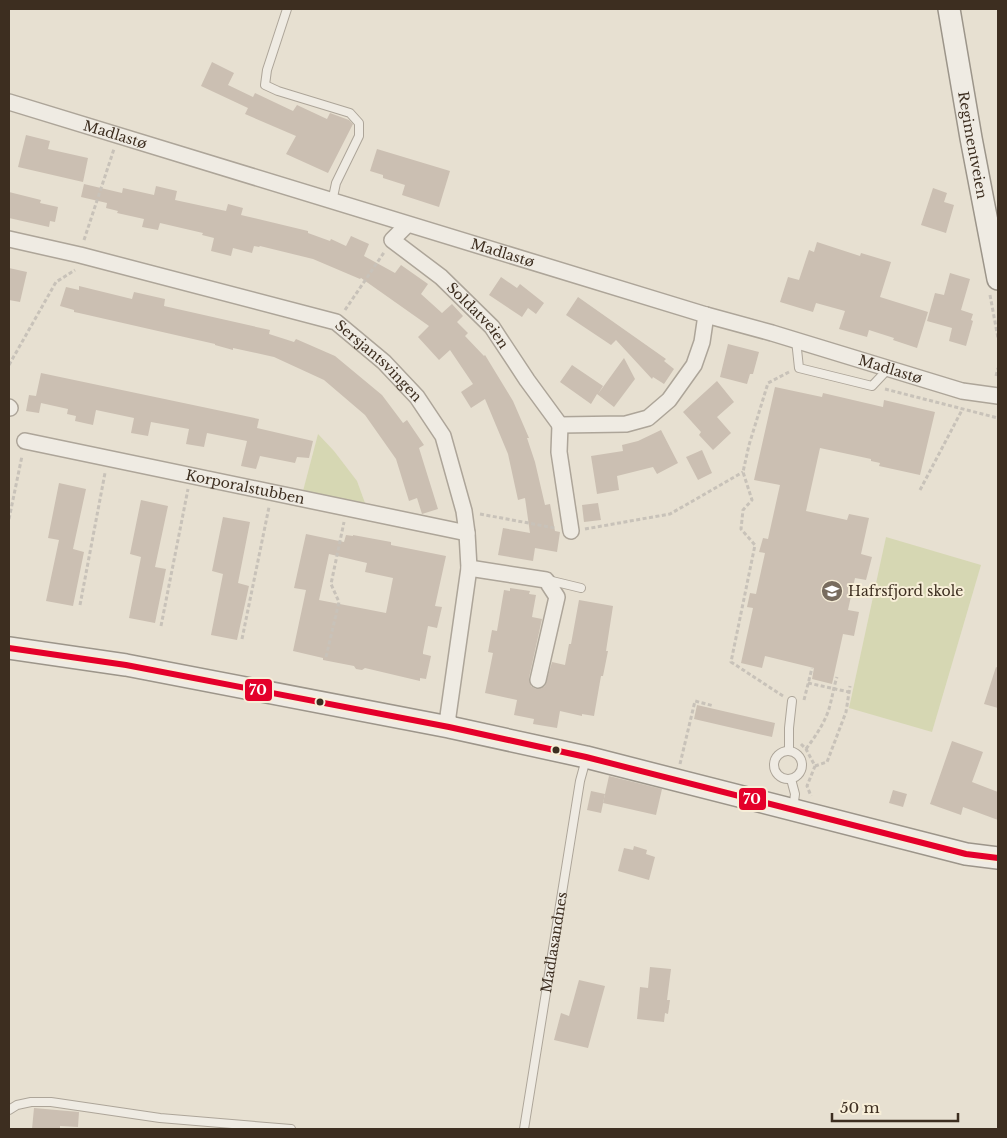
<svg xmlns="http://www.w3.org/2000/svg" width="1007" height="1138" font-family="'Libre Baskerville',serif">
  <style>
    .green { fill: #d6d7b3 }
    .building { fill: #cbbfb2; fill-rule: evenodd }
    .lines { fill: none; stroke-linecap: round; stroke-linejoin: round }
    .lane-casing { stroke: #ada599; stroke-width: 10 }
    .street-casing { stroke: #ada599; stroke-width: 18 }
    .secondary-casing { stroke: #9c958a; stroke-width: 24 }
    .path { stroke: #c8c2b9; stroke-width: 3; stroke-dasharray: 4 2.5; stroke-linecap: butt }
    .lane { stroke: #efebe3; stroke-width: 8 }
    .street { stroke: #efebe3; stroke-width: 15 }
    .secondary { stroke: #efebe3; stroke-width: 21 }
    .bus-1-casing { stroke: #f7eed8; stroke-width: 10 }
    .bus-1 { stroke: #e4002b; stroke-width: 6 }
    .bus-dot { fill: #3d2e20; stroke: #f7eed8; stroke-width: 2 }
    .labels { text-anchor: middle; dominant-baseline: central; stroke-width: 4; stroke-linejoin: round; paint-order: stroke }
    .street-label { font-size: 14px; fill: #3d2e20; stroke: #f7eed8 }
    .poi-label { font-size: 14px; fill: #3d2e20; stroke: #f7eed8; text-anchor: start }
    .line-badge { stroke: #f7eed8; stroke-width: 2 }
    .badge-label { font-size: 14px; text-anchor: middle; font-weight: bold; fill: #fff }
  </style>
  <rect width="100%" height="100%" fill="#e7e0d1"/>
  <g class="green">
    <path d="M318,434L334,451L357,481L365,503L303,491Z"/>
    <path d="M886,537L981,565L932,732L849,708Z"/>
  </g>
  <g class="building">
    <path d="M212,62L234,73L228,85L253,97L255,93L293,111L297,105L327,119L330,113L349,120L353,124L328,173L286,154L296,136L245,114L248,108L201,86Z"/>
    <path d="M26,135L50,141L48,149L88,158L83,182L18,167Z"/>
    <path d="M377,149L450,171L439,207L402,195L405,185L383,178V175L370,171Z"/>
    <path d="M84,184L122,193L123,188L154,195L156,186L177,191L175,200L226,211L228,204L243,208L241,215L308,231V233L330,241L331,239L346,246L351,236L369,244L364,256L395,273L401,265L428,284L421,294L442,313L452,304L463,316L457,322L468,333L465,336L484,356L485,355L513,401L529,438H527L535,462L545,505L550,504L555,531L560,532L557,552L535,548L533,561L498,555L503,528L530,533L525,498L518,500L508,454L485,399L471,408L461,392L473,384L450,350L439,360L418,337L429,326L361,278L360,279L313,259L260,246L259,247L254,246L252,253L233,248L231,256L211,251L214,238L202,235L203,233L160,223L158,230L142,227L144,219L117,213L118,211L106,208L107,203L81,197Z"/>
    <path d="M933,188L947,193L944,202L954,205L946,233L921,225Z"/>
    <path d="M9,192L41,200L40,203L58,207L55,222L50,221L49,227L9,218Z"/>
    <path d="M817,242L860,256L861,253L891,262L880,297L928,312L917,348L893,340L894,338L869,330L867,337L839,329L845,311L816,303L813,312L780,302L788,277L799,280L809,250L814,252Z"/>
    <path d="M9,268L27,272L20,302L9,300Z"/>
    <path d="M950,273L970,279L961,310L973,314L971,320L973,321L966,346L949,341L952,328L927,321L935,293L944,295Z"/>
    <path d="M501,277L517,288L520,284L544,303L536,314L528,308L522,317L489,295Z"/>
    <path d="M79,286L132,299L134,292L165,299L164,306L270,330L269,334L294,342L296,339L335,356L382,395L403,423L407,420L424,445L419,448L438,509L422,514L417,498L409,501L396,459L365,415L324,380L274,357L233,348V350L215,345V344L79,313L74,312V310L60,306L66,287L79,290Z"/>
    <path d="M578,297L666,359L664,361L674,369L664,384L653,377L652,379L616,340L611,345L566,315Z"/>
    <path d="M728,344L759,352L753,374H750L747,384L720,377Z"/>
    <path d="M624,358L635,379L614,407L597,394L591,404L560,382L572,365L603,386L598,394Z"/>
    <path d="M41,373L259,419L257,428L313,441L309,458L297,457L295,463L260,456L256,469L241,466L247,441L207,433L204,447L186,444L189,429L151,422L148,436L131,433L134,418L96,410L93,425L75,421L76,416L67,414L68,409L41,403L39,413L26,411L29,395L36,396Z"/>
    <path d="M717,381L734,402L717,417L731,433L713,450L699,435L701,432L683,412Z"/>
    <path d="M775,387L822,397L823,393L883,407L884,400L935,412L920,475L879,466L880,463L871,461V459L820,448L806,511L847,520L849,514L869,518L861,554L872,557L866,580L855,578L848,610L859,612L854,636L843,634L832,684L812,679L814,668L765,656L762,668L741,663L753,608L747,607L750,593L756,594L765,553L759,552L763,538L768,539L780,485L754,480Z"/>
    <path d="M661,430L678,463L657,474L653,467L617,476L619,490L597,494L591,456L623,451L622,445L638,441Z"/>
    <path d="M702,450L712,473L698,480L686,457Z"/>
    <path d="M59,483L86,489L73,549L84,552L73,606L46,601L59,540L48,538Z"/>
    <path d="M141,500L168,506L155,567L166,569L155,623L129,618L141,557L130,554Z"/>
    <path d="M598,503L601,520L584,522L582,505Z"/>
    <path d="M223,517L250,522L238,583L249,586L237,640L211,635L223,574L212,571Z"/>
    <path d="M306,534L344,542L346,535L353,536V535L391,542V545L446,556L435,606L442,607L437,628L428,626L423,652V654L431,656L426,679L420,678V681L365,668L362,670L356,669L354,666L323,660V658L293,651L306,590L294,588ZM329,554L367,563L365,572L393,578L386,613L319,600Z"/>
    <path d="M510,588L530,591L529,594L536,595L532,617L542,619L529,678L531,686L536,689L545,686L552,662L565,665L569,644H571L579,600L613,606L606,651H608L603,676H601L594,716L582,714V716L560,711L557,728L533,724L534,719L514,715L517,700L485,693L493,653L488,652L492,630L497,631L504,590L510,591Z"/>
    <path d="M996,667L998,668V708L984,704Z"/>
    <path d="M697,705L775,723L772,737L694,719Z"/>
    <path d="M952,741L983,752L972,782L998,792V820L963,807L961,815L930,804Z"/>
    <path d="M609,776L662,789L656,815L603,803Z"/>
    <path d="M893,790L907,794L903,807L889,803Z"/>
    <path d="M591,791L605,794L601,813L587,810Z"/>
    <path d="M634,846L647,850L646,854L655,857L649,880L618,871L624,848L633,850Z"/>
    <path d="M650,967L671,969L667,1000H670L668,1014L665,1013L664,1022L637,1019L640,987L648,988Z"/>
    <path d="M579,980L605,986L588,1048L554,1040L561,1013L569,1016Z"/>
    <path d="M34,1108L79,1112L78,1127L60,1126V1129H32Z"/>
  </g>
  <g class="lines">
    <g class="lane-casing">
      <g id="lane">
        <path d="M287,9L267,70L265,85L278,91L350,113L359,123V136L336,183L332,202"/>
        <path d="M796,340L799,368L872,386L889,368"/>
        <path d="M548,580L581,588"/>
        <path d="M789,751V728L792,701"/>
        <circle cx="788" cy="765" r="14"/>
        <path d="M791,779L795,794L793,809"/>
        <path d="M9,1110L17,1105L31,1102H51L160,1118L291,1129"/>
        <path id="s1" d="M524,1129L580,781L586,759"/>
      </g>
    </g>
    <g class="street-casing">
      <g id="street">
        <path id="s2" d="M9,102L706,315L772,333L962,391L998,396"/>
        <path id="s3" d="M407,225L392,240L441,277L492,327L527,380L560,425L626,424L648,418L669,400L694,365L702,342L706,315"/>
        <path id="s4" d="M9,239L80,255L336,322L384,362L417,397L443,436L464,511L467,533L469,568L448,716L449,727"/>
        <path d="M9,407L10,408"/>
        <path d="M560,425L559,452L571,531"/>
        <path id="s5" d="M25,441L467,533"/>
        <path d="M469,568L546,580L557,597L538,680"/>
      </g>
    </g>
    <g class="secondary-casing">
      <g id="secondary">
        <path id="s6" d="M949,9L971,138L998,279"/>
        <path d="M9,648L126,665L449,727L586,757L966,854L998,858"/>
      </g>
    </g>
    <g class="path">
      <path d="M84,240L114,149"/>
      <path d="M990,295L998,338"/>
      <path d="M345,310L385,251"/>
      <path d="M9,365L56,282L75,270"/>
      <path d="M996,376L998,368"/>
      <path d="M885,389L998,418"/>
      <path d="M920,490L962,410"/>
      <path d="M480,514L555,528"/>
      <path d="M9,519L22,456"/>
      <path d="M585,529L670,514L743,472"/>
      <path d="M80,605L105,473"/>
      <path d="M161,626L188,489"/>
      <path d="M242,639L269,507"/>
      <path d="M326,657L339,602L331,584L344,522"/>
      <path d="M808,683L849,692"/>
      <path d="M783,696L731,662L755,545L741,529L743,510L752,500L743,472L749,445L768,383L789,372"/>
      <path d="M804,700L812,668"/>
      <path d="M801,744L806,749L815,766L807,786L811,796"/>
      <path d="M806,749C815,737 823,725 828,712C832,700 833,689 837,677"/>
      <path d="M680,764L695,701L714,706"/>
      <path d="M815,766L827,762L846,712L850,686"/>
    </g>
    <use href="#lane" class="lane"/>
    <use href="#street" class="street"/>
    <use href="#secondary" class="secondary"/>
    <g class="bus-1-casing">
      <path id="bus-1" d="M9,648L126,665L449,727L586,757L966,854L998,858"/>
    </g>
    <use href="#bus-1" class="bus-1"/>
  </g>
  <defs>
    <g id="school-disc" transform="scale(1.125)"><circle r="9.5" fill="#786c5e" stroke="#f7eed8"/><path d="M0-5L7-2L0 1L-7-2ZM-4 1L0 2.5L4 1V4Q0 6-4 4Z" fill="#fff"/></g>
  </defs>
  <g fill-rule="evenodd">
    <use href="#school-disc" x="832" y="591"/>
  </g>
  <g class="bus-dot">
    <circle cx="320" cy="702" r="4.5"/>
    <circle cx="556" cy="750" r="4.5"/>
  </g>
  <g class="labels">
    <g class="street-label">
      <text stroke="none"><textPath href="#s2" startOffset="111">Madlastø</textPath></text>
      <text stroke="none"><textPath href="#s6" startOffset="138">Regimentveien</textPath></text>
      <text stroke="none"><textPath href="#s2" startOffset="516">Madlastø</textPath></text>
      <text stroke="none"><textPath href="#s3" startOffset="136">Soldatveien</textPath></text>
      <text stroke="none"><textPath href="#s4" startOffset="395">Sersjantsvingen</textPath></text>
      <text stroke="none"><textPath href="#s2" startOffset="921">Madlastø</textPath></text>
      <text stroke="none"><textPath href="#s5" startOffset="225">Korporalstubben</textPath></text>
      <text stroke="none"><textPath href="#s1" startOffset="189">Madlasandnes</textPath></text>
    </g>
    <g class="poi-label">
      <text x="848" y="591">Hafrsfjord skole</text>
    </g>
  </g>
  <g class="line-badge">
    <rect x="244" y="678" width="29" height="24" rx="5" fill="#e4002b"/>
    <rect x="738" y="787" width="29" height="24" rx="5" fill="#e4002b"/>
  </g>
  <g class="badge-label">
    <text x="258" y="695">70</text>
    <text x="752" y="804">70</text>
  </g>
  <rect width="1007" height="1138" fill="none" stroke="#3d2e20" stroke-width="20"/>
  <path d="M832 1113v8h126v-8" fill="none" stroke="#3d2e20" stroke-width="2.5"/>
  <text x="840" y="1113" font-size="15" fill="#3d2e20" stroke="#f7eed8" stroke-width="4" paint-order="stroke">50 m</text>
</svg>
